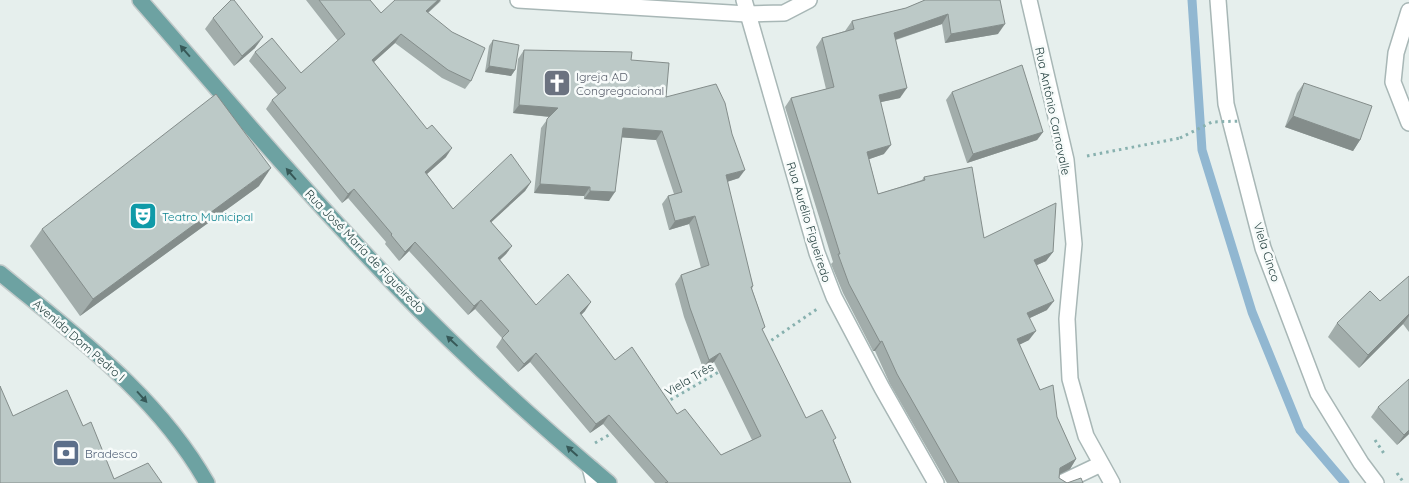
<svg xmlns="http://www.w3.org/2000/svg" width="1409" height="483" font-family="Quicksand,sans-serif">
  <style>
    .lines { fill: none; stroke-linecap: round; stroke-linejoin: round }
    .stream { stroke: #91b7d1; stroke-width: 9 }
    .minor-casing { stroke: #a8b7b6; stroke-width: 18 }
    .major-casing { stroke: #c2caca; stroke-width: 18 }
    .path { stroke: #88b1af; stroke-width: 3; stroke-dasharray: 2.5 4; stroke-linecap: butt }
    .minor { stroke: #fff; stroke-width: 15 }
    .major { stroke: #6da2a2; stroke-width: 15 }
    .path-bridge { stroke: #88b1af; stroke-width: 3; stroke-dasharray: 2.5 4; stroke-linecap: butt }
    .wall { fill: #a2adab }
    .shaded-wall { fill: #848d8b }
    .building { fill: #bcc9c7; stroke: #848d8b }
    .oneway { fill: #375958 }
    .labels { text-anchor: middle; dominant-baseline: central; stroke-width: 5; stroke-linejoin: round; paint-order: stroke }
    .worship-label { font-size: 12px; fill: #5b616d; stroke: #f7fbfa; text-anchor: start }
    .street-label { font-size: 12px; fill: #254140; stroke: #f7fbfa }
    .culture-label { font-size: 12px; fill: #0d838f; stroke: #f7fbfa; text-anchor: start }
    .service-label { font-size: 12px; fill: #4e5e75; stroke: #f7fbfa; text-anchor: start }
  </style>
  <rect width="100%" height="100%" fill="#e6efed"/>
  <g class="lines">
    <path class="stream" d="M1192,0L1202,150L1252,312L1300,430L1345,483"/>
    <g class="minor-casing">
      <g id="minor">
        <path d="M518,0L747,14L784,13L809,0"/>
        <path d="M744,0L817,253L834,297L882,388L936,483"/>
        <path d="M1029,0L1066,160L1074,244L1067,319L1070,379L1086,436L1112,483"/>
        <path d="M1218,0L1226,104L1263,248L1318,393L1361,463L1376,483"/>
        <path d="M1409,11L1396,53L1393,82L1409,123"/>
        <path d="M590,467L594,483"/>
        <path d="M1061,483L1101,464"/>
      </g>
    </g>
    <g class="major-casing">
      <g id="major">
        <path d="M140,0C222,94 303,190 390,280C458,351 533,419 609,483"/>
        <path d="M0,273C76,336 158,396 207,483"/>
      </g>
    </g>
    <g class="path">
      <path d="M1087,156L1180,138"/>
      <path d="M766,344L817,309"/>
      <path d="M665,403L722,370"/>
      <path d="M1375,440L1385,455"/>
      <path d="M595,443L614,432"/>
      <path d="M1397,473L1404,483"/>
    </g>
    <use href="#minor" class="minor"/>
    <use href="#major" class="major"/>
    <path class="path-bridge" d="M1180,138L1212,122L1241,121"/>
  </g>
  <g class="wall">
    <path d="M306,0H370L381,13L441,1L428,13L471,81L465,89L442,78L395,43L374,62L446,157L427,174L453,209L531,182L525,191L491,222L512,246L506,254L500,260L536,305L585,311L581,315L615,360L677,414L721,455L752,440L714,362L703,368L684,317L675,284L681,275L701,268L689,224L669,230L662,204L668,196L674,194L656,140L621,137L609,201L584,199V196L534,193L541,128L549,117L513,113L518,59L524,50L631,60L739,178L727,182L753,286L752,289L765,327L762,330L806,418L834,441L851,483H655L603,424L590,433L530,362L518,372L496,347L502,338L475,309L468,315L409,251L399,261L385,244L386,242L348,198L342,203L266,109L272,100L278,95L249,61L255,52L301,73L338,41Z"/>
    <path d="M925,0L998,34L945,43L942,24L896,40L900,98L881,102L884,154L869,159L878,194L922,180L924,177L984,238L1053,252L1046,261L1037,265L1047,310L1030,318L1029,340L1019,345L1040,390L1057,417L1076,459L1070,469L1060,474L1059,478L1067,483H1083H947L890,384L875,351H873L843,293L831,264L833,262L785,107L791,98L826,89L816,47L822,38L845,31L852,21L906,8Z"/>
    <path d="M213,18L255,48L234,66L205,29Z"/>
    <path d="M493,40L515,70L511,76L485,72L489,46Z"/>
    <path d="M1304,83L1360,140L1353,151L1285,127L1297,93Z"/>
    <path d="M952,92L1043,132L1037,140L967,163L946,100Z"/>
    <path d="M259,186L80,316L30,246L42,229Z"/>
    <path d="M1409,276V332L1403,324L1359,368L1328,337L1337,323L1380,301Z"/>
    <path d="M1378,407L1409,434L1397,445L1371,417Z"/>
  </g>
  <g class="shaded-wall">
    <path d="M438,0H441L420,20L426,11Z"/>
    <path d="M948,14L942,24L888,42L894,33Z"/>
    <path d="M1005,24L998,34L945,43L951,34Z"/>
    <path d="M401,34L395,43L366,69L372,60Z"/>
    <path d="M263,37L255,48L234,66L242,56Z"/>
    <path d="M489,66L515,70L511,76L485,72Z"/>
    <path d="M907,88L900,98L872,104L879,95Z"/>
    <path d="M519,105L558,108L552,117L513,113Z"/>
    <path d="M1293,116L1360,140L1353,151L1285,127Z"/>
    <path d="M623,128L662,131L656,140L617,137Z"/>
    <path d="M1043,132L1037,140L967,163L973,154Z"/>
    <path d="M891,145L884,154L861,162L867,152Z"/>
    <path d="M452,148L446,157L419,181L425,172Z"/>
    <path d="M271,168L259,186L80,316L93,299Z"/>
    <path d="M745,170L739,178L720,184L726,175Z"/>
    <path d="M531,182L525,191L484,229L490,221Z"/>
    <path d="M540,184L590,187L584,196L534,193Z"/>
    <path d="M354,189L348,198L342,203L348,194Z"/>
    <path d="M590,191L615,192L609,201L584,199Z"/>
    <path d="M695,216L689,224L669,230L675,221Z"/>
    <path d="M415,242L409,251L399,261L405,252Z"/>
    <path d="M512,246L506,254L492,267L498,258Z"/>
    <path d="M1053,252L1046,261L1028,269L1034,260Z"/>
    <path d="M481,300L475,309L468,315L474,306Z"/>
    <path d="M1054,301L1047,310L1021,322L1027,313Z"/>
    <path d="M591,302L585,311L574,322L580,313Z"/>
    <path d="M1409,314V316L1403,324L1359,368L1368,355Z"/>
    <path d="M1036,331L1029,340L1010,349L1017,339Z"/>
    <path d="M882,341L875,351H873L880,342Z"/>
    <path d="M536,353L530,362L518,372L524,364Z"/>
    <path d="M720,353L714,362L703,368L709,360Z"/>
    <path d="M609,415L603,424L590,433L596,424Z"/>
    <path d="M1409,430V434L1397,445L1404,435Z"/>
    <path d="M1076,459L1070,469L1054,477L1060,468Z"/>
  </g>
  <g class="building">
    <path d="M231,0H234L263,37L242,56L213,18Z"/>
    <path d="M319,0H370L381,13L395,0H438L426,11L452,32L485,48L471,81L448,70L401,34L372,60L427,129L432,125L452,148L425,172L453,209L511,154L531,182L490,221L512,246L498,258L536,305L568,274L591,302L580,313L615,360L632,347L677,414L685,409L721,455L761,436L720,353L709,360L690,308L681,275L709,265L695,216L675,221L668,196L682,192L662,131L623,128L615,192L590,191V187L540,184L547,119L558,108L519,105L524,50L632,52L631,60L669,63L666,97L716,84L725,103L732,134L745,170L726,175L753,286L751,287L765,327L762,329L806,418L822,410L836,438L833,440L851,483H665L668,482L609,415L596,424L536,353L524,364L502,338L509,331L481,300L474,306L415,242L405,252L391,235L392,234L354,189L348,194L272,100L286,88L255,52L272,38L301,73L345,34Z"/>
    <path d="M925,0H1000L1005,24L951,34L948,14L894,33L907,88L879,95L891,145L867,152L878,194L925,180L924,177L972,167L984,238L1056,203L1053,252L1034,260L1054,301L1027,313L1036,331L1017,339L1040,390L1053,385L1057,417L1076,459L1060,468L1059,478L1067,483L1081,478L1083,483H959L897,374L882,341L880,342L849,284L838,254H840L791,98L834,87L822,38L854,29L852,21L906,8Z"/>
    <path d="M493,40L519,45L515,70L489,66Z"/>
    <path d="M1022,65L1043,132L973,154L952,92Z"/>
    <path d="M1304,83L1372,106L1360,140L1293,116Z"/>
    <path d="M216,94L271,168L93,299L42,229Z"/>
    <path d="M1409,276V314L1368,355L1337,323L1370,291L1380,301Z"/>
    <path d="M1409,379V430L1404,435L1378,407Z"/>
    <path d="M0,386L13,416L67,390L83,426L91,422L114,479L148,463L162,483H0Z"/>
  </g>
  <defs><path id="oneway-solid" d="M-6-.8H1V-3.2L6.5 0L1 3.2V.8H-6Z" transform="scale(1.25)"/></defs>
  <g class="oneway">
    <use href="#oneway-solid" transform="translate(185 51) rotate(-131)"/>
    <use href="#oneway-solid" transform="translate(291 174) rotate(-131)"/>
    <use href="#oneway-solid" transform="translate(452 341) rotate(-137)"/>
    <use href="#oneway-solid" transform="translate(142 397) rotate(48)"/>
    <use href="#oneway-solid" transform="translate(572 451) rotate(-138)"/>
  </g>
  <defs>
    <g id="church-square" transform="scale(1.4375)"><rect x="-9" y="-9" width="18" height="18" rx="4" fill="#6b7280" stroke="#f7fbfa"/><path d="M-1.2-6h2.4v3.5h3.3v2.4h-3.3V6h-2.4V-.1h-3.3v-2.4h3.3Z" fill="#fff"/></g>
    <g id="theatre-square" transform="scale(1.4375)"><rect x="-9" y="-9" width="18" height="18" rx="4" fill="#0f9aa8" stroke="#f7fbfa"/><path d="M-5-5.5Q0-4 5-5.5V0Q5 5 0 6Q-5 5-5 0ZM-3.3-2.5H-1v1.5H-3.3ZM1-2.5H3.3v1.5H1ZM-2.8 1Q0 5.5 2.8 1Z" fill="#fff"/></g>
    <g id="bank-square" transform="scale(1.4375)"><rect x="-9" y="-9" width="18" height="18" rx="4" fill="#5c6f8a" stroke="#f7fbfa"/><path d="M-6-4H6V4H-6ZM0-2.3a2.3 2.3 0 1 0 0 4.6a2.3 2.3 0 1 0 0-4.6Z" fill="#fff"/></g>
  </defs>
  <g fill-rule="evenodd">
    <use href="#church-square" x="557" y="83"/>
    <use href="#theatre-square" x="143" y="216"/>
    <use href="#bank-square" x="66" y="453"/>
  </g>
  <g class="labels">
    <g class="worship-label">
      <text x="576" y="76">Igreja AD<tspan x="576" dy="14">Congregacional</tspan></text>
    </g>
    <g class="street-label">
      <text transform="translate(1053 111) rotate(78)">Rua Antônio Carnavalle</text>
      <text transform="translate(809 222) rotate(73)">Rua Aurélio Figueiredo</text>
      <text transform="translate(365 251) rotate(46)">Rua José Maria de Figueiredo</text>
      <text transform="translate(1267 252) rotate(72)">Viela Cinco</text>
      <text transform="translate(79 340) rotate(41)">Avenida Dom Pedro I</text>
      <text transform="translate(689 379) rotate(-30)">Viela Três</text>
    </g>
    <g class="culture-label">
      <text x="162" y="216">Teatro Municipal</text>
    </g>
    <g class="service-label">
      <text x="85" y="453">Bradesco</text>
    </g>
  </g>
</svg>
